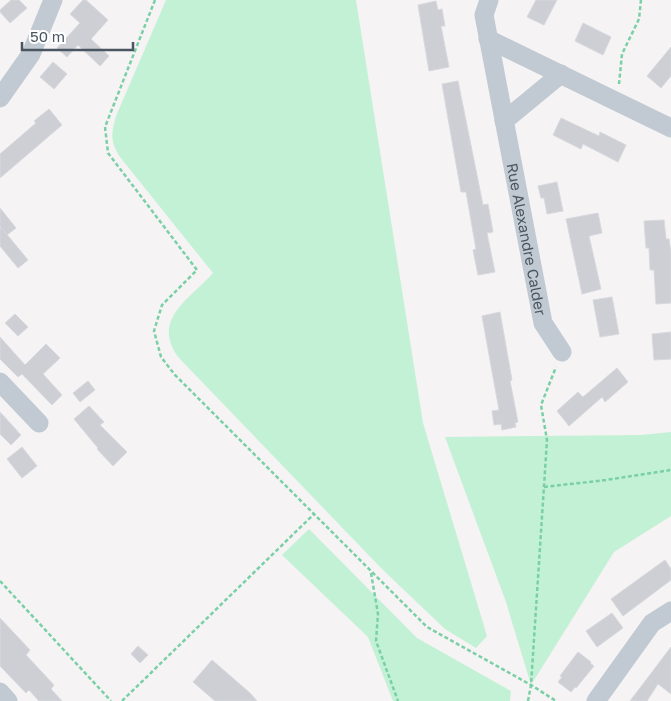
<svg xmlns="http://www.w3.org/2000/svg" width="671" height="701" font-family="'Golos Text',sans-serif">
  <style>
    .green { fill: #c3f1d5 }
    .building { fill: #cdcfd5; stroke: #d7d9de }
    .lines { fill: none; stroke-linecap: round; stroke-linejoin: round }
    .path { stroke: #7ad0a6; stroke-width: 2.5; stroke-dasharray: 4 2.5; stroke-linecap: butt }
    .minor { stroke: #c1cad2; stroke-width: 19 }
    .labels { text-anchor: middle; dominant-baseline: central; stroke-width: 5; stroke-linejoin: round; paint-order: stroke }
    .street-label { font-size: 15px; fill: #4a5661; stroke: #fff }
  </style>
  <rect width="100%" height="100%" fill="#f5f3f3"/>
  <g class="green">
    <path d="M166,0H356L423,423L487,636L476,648L445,629L382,569L179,358C150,320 190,299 213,273L120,157C110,141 111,134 116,116Z"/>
    <path d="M671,432V516L614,552L531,685L506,602L445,437L641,435Z"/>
    <path d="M309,529L417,638L511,691L510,701H393L368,637L282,555Z"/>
  </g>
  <g class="building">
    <path d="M11,0H19L27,8L10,23L0,12V10Z"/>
    <path d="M83,0H86L108,20L91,39L109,56L100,66L78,45L67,57L57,48L80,23L70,14Z"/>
    <path d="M536,0H557L544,25L527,17Z"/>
    <path d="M436,1L438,10L442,9L445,26H441L449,67L429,71L418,5Z"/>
    <path d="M583,23L611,37L603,55L575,41Z"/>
    <path d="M671,47V76L661,88L647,76Z"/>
    <path d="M53,62L67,74L54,89L40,77Z"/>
    <path d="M458,81L483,205L488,204L493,232L487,233L495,272L478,275L473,250L476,249L466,192H461L442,84Z"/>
    <path d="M49,109L62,125L0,178V154L36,123L34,121Z"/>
    <path d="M561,118L599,136L600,132L626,145L618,162L583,144L581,149L553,135Z"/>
    <path d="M557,182L563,211L547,214L544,198H541L538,186Z"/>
    <path d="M0,208L16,228L7,235L0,226Z"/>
    <path d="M598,213L602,233L589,236L601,289L582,294L566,219Z"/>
    <path d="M664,220L666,239H669L671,252V303L656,304L654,270H650L649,248H646L644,221Z"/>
    <path d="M0,226L28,260L18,268L0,246Z"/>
    <path d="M612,297L619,334L600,337L593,300Z"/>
    <path d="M500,312L512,380L510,381L518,422L515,423L516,427L502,430L501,424L494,425L492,411L499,410L482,316Z"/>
    <path d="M15,314L28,327L18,336L5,323Z"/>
    <path d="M671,332V359L654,360L652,334Z"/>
    <path d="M0,337L25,365L46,344L60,358L43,374L62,395L52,405L22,374L18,377L0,359Z"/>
    <path d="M617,368L628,382L605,402L602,397L569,426L557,411L578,392L583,397Z"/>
    <path d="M88,381L95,390L80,402L73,393Z"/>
    <path d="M89,406L104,422L100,425L127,452L113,466L97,449L98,448L74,419Z"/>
    <path d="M0,412L21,435L11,445L0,434Z"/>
    <path d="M22,447L37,466L22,478L7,459Z"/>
    <path d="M665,560L671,569V580L623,616L611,599Z"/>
    <path d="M612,613L623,628L597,647L586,631Z"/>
    <path d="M0,618L30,650L26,655L54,685L51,689L62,701H39L29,690L26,693L0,666Z"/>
    <path d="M138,646L148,655L140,663L131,654Z"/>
    <path d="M671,647V694L658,684L647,701H630Z"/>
    <path d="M578,652L591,662L590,663L594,666L576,688L575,687L571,692L558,682L562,677L560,676Z"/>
    <path d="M212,660L250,693L257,701H215L193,682Z"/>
  </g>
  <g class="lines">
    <g class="path">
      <path d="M155,0L105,127L108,153L197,270L162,305L154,331L161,357L175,375L427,627L531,685L556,701"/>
      <path d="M619,84L622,54L639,19L641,0"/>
      <path d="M544,487L606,480L671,470"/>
      <path d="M371,573L378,614L376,641L398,701"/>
      <path d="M0,581L111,701"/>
      <path d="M122,701L314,514"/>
      <path d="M528,701L531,685L547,440L541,405L556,367"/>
    </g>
    <g class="minor">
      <path id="s1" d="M489,0L484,15L543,323L562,352"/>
      <path d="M488,39L671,128"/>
      <path d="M0,98L31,54L53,0"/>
      <path d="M504,121L561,74"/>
      <path d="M0,382L39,423"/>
      <path d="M0,692L8,701"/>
      <path d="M596,701L652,623L671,611"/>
    </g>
  </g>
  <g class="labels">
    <g class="street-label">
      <text stroke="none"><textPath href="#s1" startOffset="244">Rue Alexandre Calder</textPath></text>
    </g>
  </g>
  <path d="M22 42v8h111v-8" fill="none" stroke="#4a5661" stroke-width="2.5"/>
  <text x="30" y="42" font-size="15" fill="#4a5661" stroke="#ffffff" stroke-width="4" paint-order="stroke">50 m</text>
</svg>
